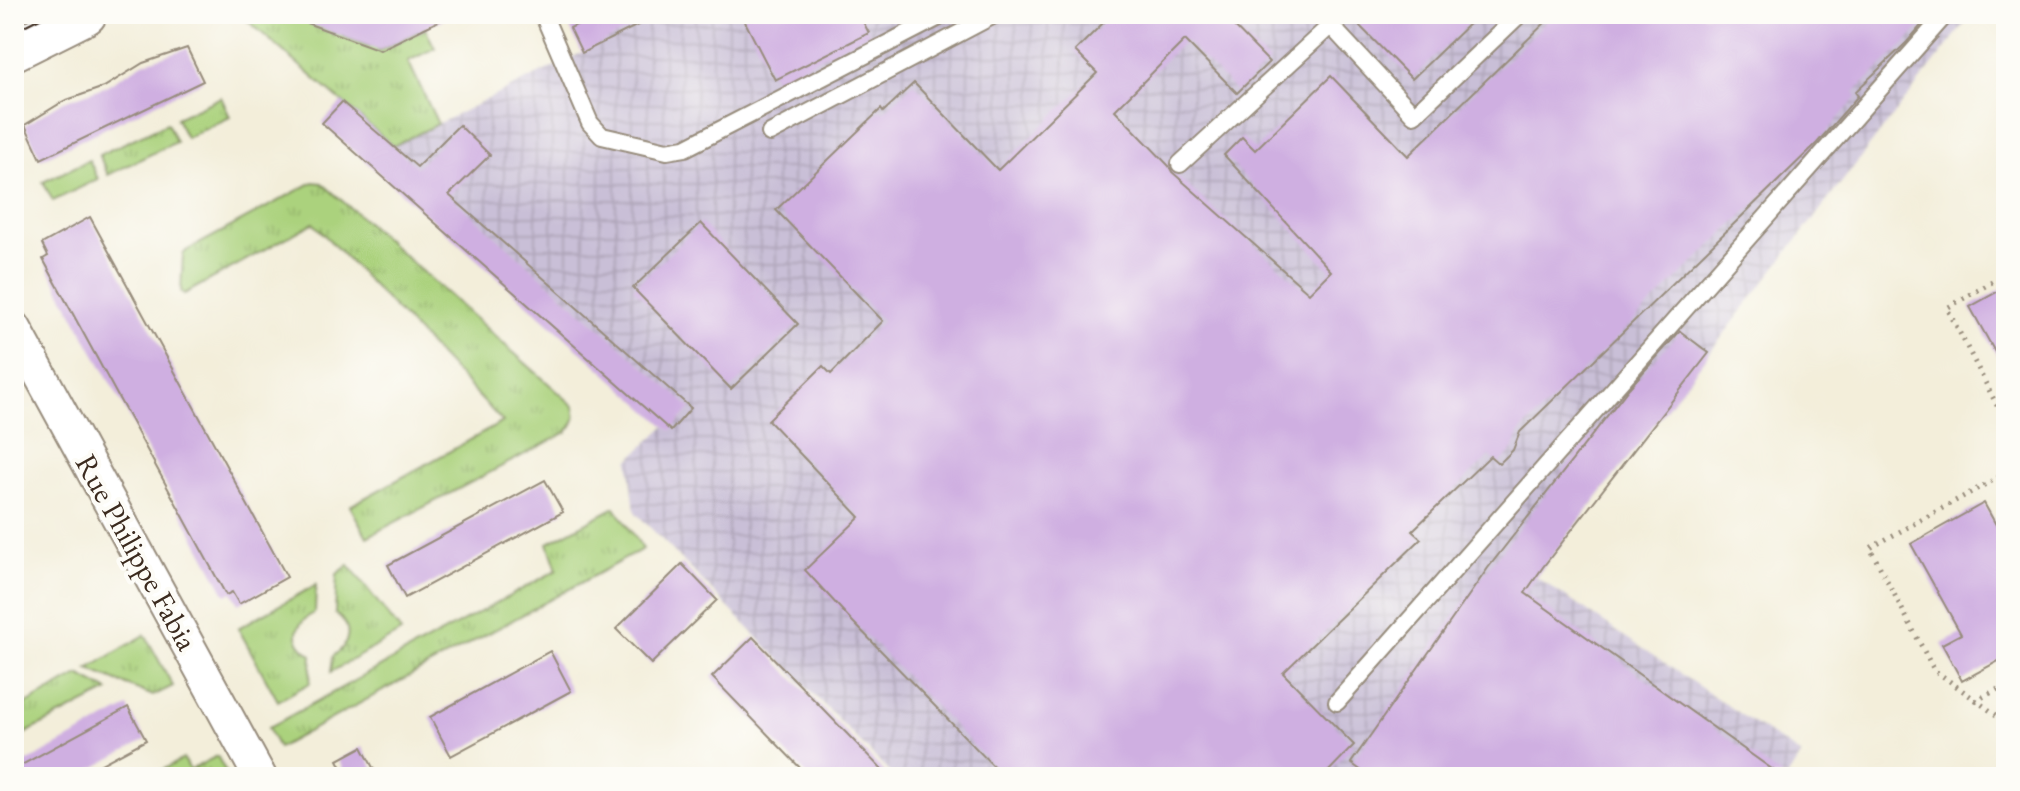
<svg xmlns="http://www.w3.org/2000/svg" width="2020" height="791" font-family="'EB Garamond',serif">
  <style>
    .industrial { fill: url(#industrial-grid) }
    .grass { fill: url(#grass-tufts); stroke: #737e4e; stroke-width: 2 }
    .building { fill: #cfafe1 }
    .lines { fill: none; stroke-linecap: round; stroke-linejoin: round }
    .service-casing { stroke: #978c7c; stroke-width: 20 }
    .minor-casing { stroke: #978c7c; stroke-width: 36 }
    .tertiary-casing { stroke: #978c7c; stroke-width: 44 }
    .path { stroke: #978c7c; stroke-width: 5; stroke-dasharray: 2 6; stroke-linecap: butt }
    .service { stroke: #fff; stroke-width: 16 }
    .minor { stroke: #fff; stroke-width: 32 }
    .tertiary { stroke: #fff; stroke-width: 40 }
    .tram { stroke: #3b2a1e; stroke-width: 2 }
    .labels { text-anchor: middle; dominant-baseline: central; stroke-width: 8; stroke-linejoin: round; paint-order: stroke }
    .street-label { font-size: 30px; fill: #3b2a1e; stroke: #fdfcf7 }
  </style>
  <defs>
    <pattern id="industrial-grid" width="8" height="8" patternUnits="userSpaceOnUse" patternTransform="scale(2)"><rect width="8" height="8" fill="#c9bfd7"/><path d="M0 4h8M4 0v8" fill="none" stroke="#aea4b8"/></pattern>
    <pattern id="grass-tufts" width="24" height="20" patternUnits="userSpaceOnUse" patternTransform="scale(2)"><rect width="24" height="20" fill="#abd27d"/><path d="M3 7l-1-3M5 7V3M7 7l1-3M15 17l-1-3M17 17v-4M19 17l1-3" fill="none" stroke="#94b46c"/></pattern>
  </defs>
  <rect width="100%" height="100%" fill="#fdfcf7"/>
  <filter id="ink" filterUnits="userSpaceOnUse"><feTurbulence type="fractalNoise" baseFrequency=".0125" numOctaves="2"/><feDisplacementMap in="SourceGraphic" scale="16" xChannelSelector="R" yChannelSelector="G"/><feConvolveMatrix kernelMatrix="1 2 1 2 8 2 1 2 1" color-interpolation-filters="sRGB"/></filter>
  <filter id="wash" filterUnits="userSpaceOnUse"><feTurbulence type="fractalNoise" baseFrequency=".006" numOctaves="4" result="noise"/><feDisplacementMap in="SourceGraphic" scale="32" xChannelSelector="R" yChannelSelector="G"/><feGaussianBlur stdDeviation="1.8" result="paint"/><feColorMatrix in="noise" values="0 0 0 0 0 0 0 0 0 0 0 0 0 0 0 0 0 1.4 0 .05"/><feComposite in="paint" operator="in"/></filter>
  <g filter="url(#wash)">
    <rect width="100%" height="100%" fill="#f3eeda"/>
    <path class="industrial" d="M660,14H1972L1536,577L1801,755L1787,777H894L635,512L629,460L665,426L671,431L691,408L393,146Z"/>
    <g class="grass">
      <path d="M240,14H323L333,35L340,31L342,36L371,47L375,44L379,51L425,28L435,48L408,61L438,124L393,146Z"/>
      <path d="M221,97L230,117L186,138L176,118Z"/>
      <path d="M167,123L176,142L108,175L99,155Z"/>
      <path d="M89,160L98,179L53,201L43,182Z"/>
      <path d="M313,182L322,183L574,406C577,418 575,423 567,432L367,537L350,506L503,422L313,223L188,292L184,294L181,291L183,255L186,251Z"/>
      <path d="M615,507L643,549L278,748L268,728L557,570L548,543Z"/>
      <path d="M349,565L401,632L331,672L333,656C350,645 354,626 335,614L337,574Z"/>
      <path d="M316,585L315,612C293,625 290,640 312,655L310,683L278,701L238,628Z"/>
      <path d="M145,635L173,686L153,696L88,669Z"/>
      <path d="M79,675L109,691L14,739V711Z"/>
      <path d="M217,756L229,777H149L183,759L190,770Z"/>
    </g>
    <g id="blocks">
      <g class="building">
        <path d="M290,14H453L380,50L290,17Z"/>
        <path d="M598,14H660L582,53L570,28Z"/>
        <path d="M741,14H859L869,33L775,80Z"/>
        <path d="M1112,14H1222L1269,62L1237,93L1185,40L1115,110L1169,166L1172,172L1309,293L1331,271L1224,155L1242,137L1255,150L1331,76L1408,156L1554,14H1931L1907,42L1855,92L1858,96L1817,143L1520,432L1513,450L1499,464L1490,456L1412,531L1421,539L1283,673L1354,745L1323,777H1004L851,620L805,570L860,517L768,420L823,366L831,374L883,321L776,210L881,109L883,112L914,83L998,170L1097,73L1075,51Z"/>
        <path d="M1348,14H1479L1412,79Z"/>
        <path d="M187,48L203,81L41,159L25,125L64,101L104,87L143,63Z"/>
        <path d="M342,102L417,167L459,125L490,155L449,195L691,408L671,431L322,123Z"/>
        <path d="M90,217L287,577L239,604L232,592L226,595L43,259L48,256L42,244Z"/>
        <path d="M701,223L798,324L731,389L633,288Z"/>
        <path d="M2006,287V372L1970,307Z"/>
        <path d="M1680,331L1709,353L1543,567L1525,593L1783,777H1370L1351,763L1488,568L1629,388Z"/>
        <path d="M545,480L563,512L405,598L388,565Z"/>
        <path d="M1984,503L2006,543V657L1962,681L1942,644L1961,634L1911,544Z"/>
        <path d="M682,564L717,600L651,664L616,629Z"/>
        <path d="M753,637L889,777H809L712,677Z"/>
        <path d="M550,651L571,691L451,756L430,717Z"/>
        <path d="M128,707L146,740L77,777H14V769Z"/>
        <path d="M362,747L378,777H347L338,760Z"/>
      </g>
    </g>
  </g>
  <g filter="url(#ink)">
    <use href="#blocks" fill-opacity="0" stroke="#978c7c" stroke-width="2"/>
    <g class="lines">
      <g class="service-casing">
        <g id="service">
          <path d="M543,14L590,123L602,136L667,151L685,148L945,14"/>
          <path d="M1320,14L1414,115L1520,14"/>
          <path d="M770,133L996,14"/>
          <path d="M1180,164L1331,25"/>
          <path d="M1337,702L1946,14"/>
        </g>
      </g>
      <g class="minor-casing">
        <path id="minor" d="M14,327L260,777"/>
      </g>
      <g class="tertiary-casing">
        <path id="tertiary" d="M14,50L86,14"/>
      </g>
      <g class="path">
        <path d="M2006,274L1947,308L2006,423"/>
        <path d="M2006,473L1870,548L1934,670L2006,722"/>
        <path d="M1975,701L2006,685"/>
      </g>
      <use href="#service" class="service"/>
      <use href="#minor" class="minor"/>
      <use href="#tertiary" class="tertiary"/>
      <path class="tram" d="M14,31L48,14"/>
    </g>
  </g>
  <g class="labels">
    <g class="street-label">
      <text transform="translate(137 552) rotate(61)">Rue Philippe Fabia</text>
    </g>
  </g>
  <rect width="2020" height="791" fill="none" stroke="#fdfcf7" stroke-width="48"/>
</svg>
